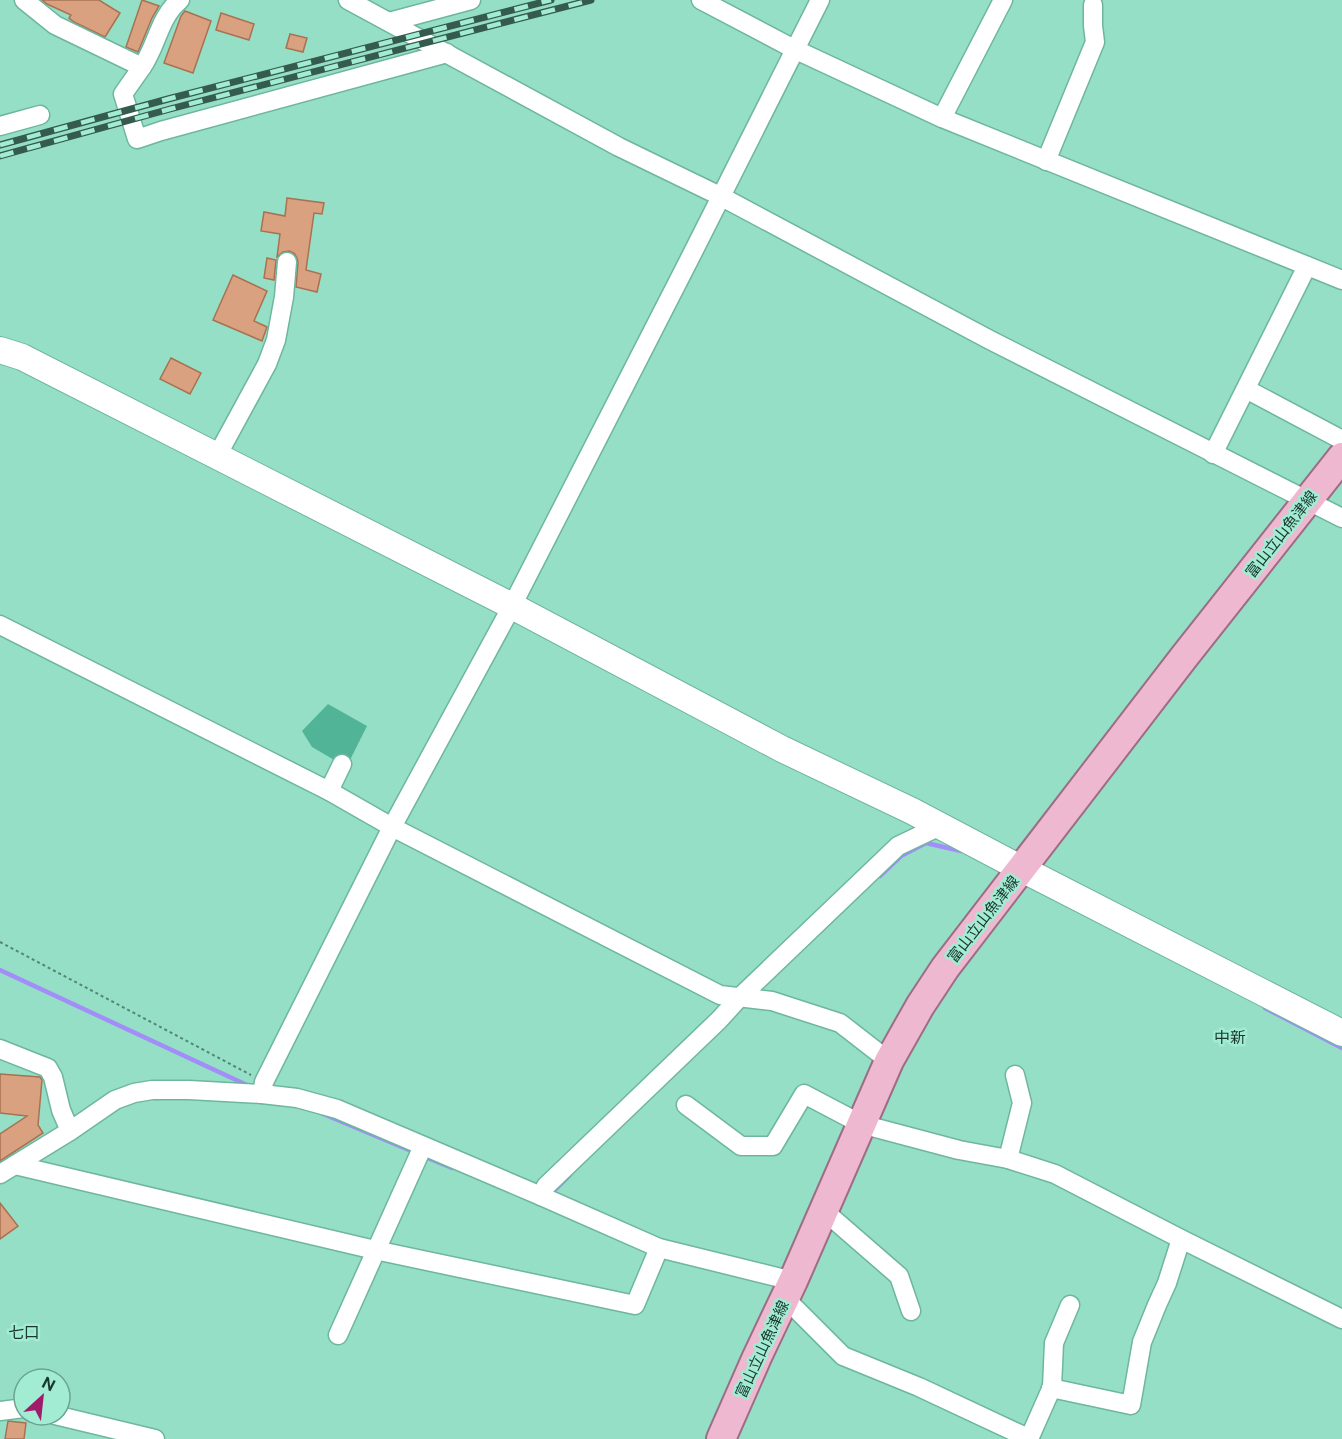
<svg xmlns="http://www.w3.org/2000/svg" width="1342" height="1439" font-family="'Public Sans','Noto Sans JP',sans-serif">
  <style>
    .green { fill: #52b497 }
    .lines { fill: none; stroke-linecap: round; stroke-linejoin: round }
    .stream { stroke: #a28df9; stroke-width: 4.5 }
    .building { fill: #d9a180; stroke: #a87252; stroke-width: 1.5 }
    .street-casing { stroke: #6eb69f; stroke-width: 21 }
    .secondary-casing { stroke: #6eb69f; stroke-width: 28 }
    .primary-casing { stroke: #9d6c85; stroke-width: 32 }
    .path { stroke: #538575; stroke-width: 2; stroke-dasharray: 3 3; stroke-linecap: butt }
    .street { stroke: #fff; stroke-width: 18 }
    .secondary { stroke: #fff; stroke-width: 26 }
    .primary { stroke: #eeb8d1; stroke-width: 28 }
    .rail-casing { stroke: #345b4e; stroke-width: 7 }
    .rail { stroke: #a2ecd3; stroke-width: 4.5; stroke-dasharray: 14; stroke-linecap: butt }
    .labels { text-anchor: middle; dominant-baseline: central; stroke-width: 5; stroke-linejoin: round; paint-order: stroke }
    .street-label { font-size: 15px; fill: #1a382f; stroke: #a2ecd3 }
    .neighbourhood-label { font-size: 16px; fill: #1a382f; stroke: #a2ecd3 }
  </style>
  <rect width="100%" height="100%" fill="#95dfc6"/>
  <path class="green" d="M328,704L367,726L347,766L336,761L312,747L302,731Z"/>
  <g class="lines">
    <g class="stream">
      <path d="M880,876L901,856L926,843L961,851"/>
      <path d="M0,970L249,1086"/>
      <path d="M1265,1008L1342,1048"/>
      <path d="M321,1113L416,1153"/>
      <path d="M423,1156L452,1168"/>
      <path d="M550,1195L570,1175"/>
    </g>
  </g>
  <g class="building">
    <path d="M42,0H99L120,13L105,37L74,22L69,18L71,15L47,4Z"/>
    <path d="M142,0L159,6L152,18L138,52L126,47Z"/>
    <path d="M185,11L211,21L193,73L164,63L181,16Z"/>
    <path d="M221,13L254,24L249,40L216,30Z"/>
    <path d="M290,34L307,38L303,52L286,48Z"/>
    <path d="M287,198L324,203L322,214L314,213L306,270L321,274L317,292L296,287L298,262L297,258L294,253L289,251L283,252L277,257L280,234L261,231L264,212L285,216Z"/>
    <path d="M267,258L276,260L274,280L264,278Z"/>
    <path d="M233,275L267,291L254,321L267,327L262,341L213,320Z"/>
    <path d="M171,358L201,373L190,394L160,379Z"/>
    <path d="M0,1074L40,1077L42,1080L38,1125L43,1133L0,1161V1134L27,1116L0,1113Z"/>
    <path d="M0,1203L18,1226L0,1239Z"/>
    <path d="M8,1421L26,1423L24,1439H5Z"/>
  </g>
  <g class="lines">
    <g class="street-casing">
      <g id="street">
        <path d="M24,0L55,25L142,67C157,46 159,17 180,0"/>
        <path d="M348,0L619,147L720,196L990,340L1342,518"/>
        <path d="M701,0L794,49L942,118L1342,280"/>
        <path d="M389,22L471,0"/>
        <path d="M142,67L123,94L137,139L161,131L447,53"/>
        <path d="M942,118L1003,0"/>
        <path d="M0,126L40,115"/>
        <path d="M1046,161L1095,42L1093,26V5"/>
        <path d="M1246,389L1342,440"/>
        <path d="M1213,454L1307,266"/>
        <path d="M217,456L267,364L276,340L284,297L287,262"/>
        <path d="M0,625L329,791L392,827L720,995L772,1001L840,1023L889,1061"/>
        <path d="M329,791L342,764"/>
        <path d="M0,1049L48,1068L53,1077L61,1110L70,1131"/>
        <path d="M262,1094L264,1082L392,827L512,606L689,260L820,0"/>
        <path d="M686,1105L741,1146H773L804,1094L861,1124L959,1150L1008,1159L1055,1174L1181,1239L1342,1319"/>
        <path d="M1008,1159L1022,1103L1015,1075"/>
        <path d="M15,1165L375,1250L635,1305L659,1248"/>
        <path d="M0,1174L70,1131L115,1100L134,1093L152,1090H189L262,1094L297,1098L337,1109L541,1196L659,1248L793,1281"/>
        <path d="M541,1196L546,1186L719,1020L739,998L898,846L940,826"/>
        <path d="M823,1210L899,1276L911,1311"/>
        <path d="M785,1298L843,1356L919,1387L1030,1439"/>
        <path d="M338,1335L423,1146"/>
        <path d="M1051,1388L1131,1405L1142,1342L1157,1305L1167,1283L1181,1239"/>
        <path d="M0,1411L24,1408"/>
        <path d="M55,1415L155,1439"/>
        <path d="M1029,1439L1052,1387L1054,1343L1070,1305"/>
      </g>
    </g>
    <g class="secondary-casing">
      <path id="secondary" d="M0,350L22,357L512,606L782,749L912,811L1022,869L1342,1033"/>
    </g>
    <g class="primary-casing">
      <path id="primary" d="M721,1439L757,1357L793,1281L889,1061L920,1006L945,968L1184,657L1342,457"/>
    </g>
    <path class="path" d="M0,942L251,1075"/>
    <use href="#street" class="street"/>
    <use href="#secondary" class="secondary"/>
    <use href="#primary" class="primary"/>
    <g class="rail-casing">
      <g id="rail">
        <path d="M0,145L168,99L551,0"/>
        <path d="M0,156L170,109L591,0"/>
      </g>
    </g>
    <use href="#rail" class="rail"/>
  </g>
  <g class="labels">
    <g class="street-label">
      <text transform="translate(1281 534) rotate(-52)">富山立山魚津線</text>
      <text transform="translate(983 919) rotate(-52)">富山立山魚津線</text>
      <text transform="translate(762 1349) rotate(-65)">富山立山魚津線</text>
    </g>
    <g class="neighbourhood-label">
      <text x="1230" y="1037">中新</text>
      <text x="24" y="1332">七口</text>
    </g>
  </g>
  <g transform="translate(42 1397) rotate(27)"><circle r="28" fill="#a2ecd3" stroke="#6ca491" stroke-width="1.5"/>
  <path d="M0-4.5L10 22L0 15L-10 22Z" fill="#a01b69"/>
  <text y="-9" font-size="16" font-weight="bold" text-anchor="middle" fill="#1a382f">N</text>
  </g>
</svg>
